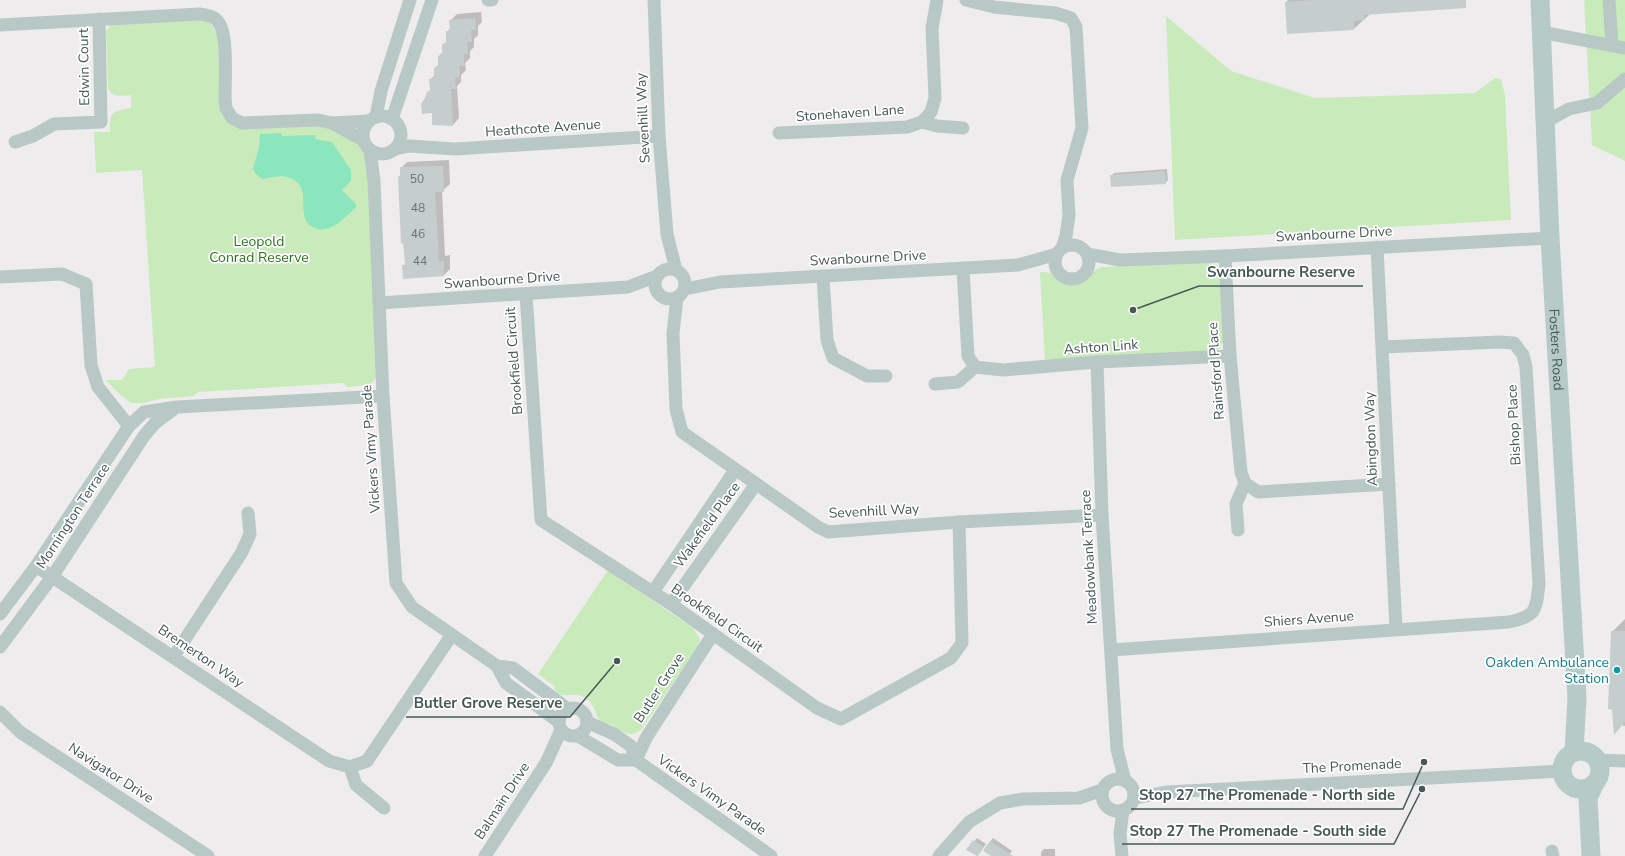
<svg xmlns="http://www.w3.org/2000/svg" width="1625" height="856" font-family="'Nunito Sans',sans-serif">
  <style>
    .green { fill: #c9ebbc }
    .water { fill: #8ce6bd }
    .shadow { fill: #0003 }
    .building { fill: #c6cecd }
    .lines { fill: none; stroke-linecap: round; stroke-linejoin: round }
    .street { stroke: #b8c9c5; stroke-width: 13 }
    .secondary { stroke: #b6cbc8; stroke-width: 19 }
    .culture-dot { fill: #0f9aa8; stroke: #fff; stroke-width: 1.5 }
    .labels { text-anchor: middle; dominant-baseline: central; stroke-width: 3.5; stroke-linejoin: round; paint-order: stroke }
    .number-label { font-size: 12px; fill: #667673 }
    .street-label { font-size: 14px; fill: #465955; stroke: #fff }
    .park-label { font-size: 14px; fill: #2a751c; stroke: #fff }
    .culture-label { font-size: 14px; fill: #0d838f; stroke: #fff; text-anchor: end }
    .leader { fill: none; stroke: #465955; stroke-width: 1.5 }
    .callout-dot { fill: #465955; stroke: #fff; stroke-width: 1.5 }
    .callout-label { font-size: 15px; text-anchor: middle; font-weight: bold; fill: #465955; stroke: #fff; stroke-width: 3.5; stroke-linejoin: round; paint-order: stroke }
  </style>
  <rect width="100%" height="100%" fill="#efecee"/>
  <g class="green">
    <path d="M1584,0H1625V161L1592,145Z"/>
    <path d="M1166,16L1231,71L1315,98L1475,93L1495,78L1501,79L1505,95L1511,220L1175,240Z"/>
    <path d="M205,20L211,24L217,35L222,108L226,118L322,123L364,145L368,158V194L378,367L377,377L370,385L347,387L344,383L198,392L194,396L159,399L144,403H131L119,394L106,380H122L129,369L155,367L142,170L96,173L94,132H110C109,112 112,111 131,108V95C121,96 111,98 108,87L106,31L114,22Z"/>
    <path d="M1204,262L1216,264L1221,269L1224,341L1217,351L1045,361L1040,272C1043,272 1047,272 1050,273C1062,277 1067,289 1082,282C1090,278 1092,269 1102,267Z"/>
    <path d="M608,570L693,628L700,639L697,648L641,730C630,739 621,731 611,724L604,726C594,718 597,704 584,697C575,692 565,698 556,693L554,686L538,674Z"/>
  </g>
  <path class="water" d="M281,133L282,136L316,135L315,139L332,142L351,170V181L342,190L356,204V207C345,218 329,236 312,227C309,225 306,222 305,218C300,204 310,186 290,178C281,174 271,178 262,179L255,173L253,169L259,147L260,134Z"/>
  <g class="shadow">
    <path d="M1288,0H1459L1370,14L1354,29L1286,2Z"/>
    <path d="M481,12L482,22L478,26V35L474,39V47L470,51V58L465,63L466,70L461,75V82L457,86L459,118L453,125L433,112L422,103L431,89L430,80L435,75V68L439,64V56L443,52V45L447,41V32L451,28L450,21L457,14Z"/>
    <path d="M449,160L450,184L442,191L445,256L450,255V269L444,275L403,266L406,264L399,177L401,174V168L407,162Z"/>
    <path d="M1167,169L1168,180L1165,183L1111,176L1114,173Z"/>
    <path d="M1625,619V726L1622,725L1612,632Z"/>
    <path d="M977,838L986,844L977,856L968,850Z"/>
    <path d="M993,838L1012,851L1008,856H993L984,850Z"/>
    <path d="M1044,849H1055V856H1041V852Z"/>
  </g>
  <g class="building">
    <path d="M1313,0H1466V8L1364,15L1365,20L1354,21V30L1287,34L1285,2Z"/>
    <path d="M475,18L476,30H471L472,42H467L468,54H464V66H459L460,77L455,78L456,89H451L453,126L432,125V113L422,114L421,103H423L427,92L430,90L429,79L434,78V68L438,67V56L442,55V44L446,43V31H450L449,20Z"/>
    <path d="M443,166L444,192H435L439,261H444V276L403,279L402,265H405L403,243L401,244L398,176H400V167Z"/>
    <path d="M1165,171L1166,184L1111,187L1110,175Z"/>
    <path d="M1611,631H1625V722L1614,735L1612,710L1608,709Z"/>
    <path d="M973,840L984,847L978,856L966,850Z"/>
    <path d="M990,841L1013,856H991L983,851Z"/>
  </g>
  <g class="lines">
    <g class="street">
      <path d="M488,0H492"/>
      <path d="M654,0L659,136L667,234L676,270"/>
      <path d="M966,0L994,7L1055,13L1071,18L1076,27L1082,128L1067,180L1069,215L1066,236L1062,248"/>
      <path d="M1609,0L1612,46"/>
      <path d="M0,25L200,14C207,15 215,16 219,23C228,35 225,81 225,98L226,108L232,118L242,123L318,120L332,123L369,121"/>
      <path d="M1541,32L1625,48"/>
      <circle cx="382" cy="135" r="19"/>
      <path d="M376,117L381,91L410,0"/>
      <path d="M392,119L432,0"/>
      <path d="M922,122L937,126L963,128"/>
      <path d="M1545,122L1569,109L1597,103L1625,79"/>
      <path d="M332,123L363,140"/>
      <path d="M779,133L907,127L922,122L931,112L935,98L932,28L937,0"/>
      <path d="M15,142L33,136L54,124L101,122L99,19"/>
      <path d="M395,149L409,146L455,149L659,136"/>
      <path d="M370,150L374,181L383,396L396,583L412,607L497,666L513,668L568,709"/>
      <circle cx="1072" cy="262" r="17"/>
      <path d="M1377,247L1396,629"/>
      <path d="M1087,254L1120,260L1225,256L1550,238"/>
      <path d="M1225,256L1230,356L1241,472L1245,483L1258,492L1389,484"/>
      <circle cx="670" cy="284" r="15"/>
      <path d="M963,269L968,356L975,367L1003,370L1097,362L1230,356"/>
      <path d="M0,277L62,274L86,284L91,365L98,387L129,426"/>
      <path d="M823,277L827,340L833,358L867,376H886"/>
      <path d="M685,289L720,282L1018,265L1057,254"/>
      <path d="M526,294L541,520L671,604L817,708L841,719L951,658L962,643L959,522"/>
      <path d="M677,298L673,333L676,409L682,432L818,527L828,532L959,522L1102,515"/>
      <path d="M379,303L628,287L657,276"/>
      <path d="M1097,362L1102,515L1117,749L1125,781"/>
      <path d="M935,384L958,382L975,367"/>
      <path d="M1238,530L1236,504L1245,483"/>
      <path d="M36,566L329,761L350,767L367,761L451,636"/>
      <path d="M653,592L735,470"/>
      <path d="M671,604L756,484"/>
      <path d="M0,614L36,566L129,426L144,412L177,407L383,396"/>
      <path d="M0,647L52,577L144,436L155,423L174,409"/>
      <path d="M1111,650L1509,622C1537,616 1536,610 1539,584L1526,367L1523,355L1514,343L1500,342L1383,347"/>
      <path d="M174,656L242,552L250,534L248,513"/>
      <path d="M497,666L506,683L559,722"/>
      <circle cx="573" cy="722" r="14"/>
      <path d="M0,712L20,732L208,856"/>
      <path d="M587,722L614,734L631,746L636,760"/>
      <path d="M578,736L618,760H636L771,856"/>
      <path d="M636,760L646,738L713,634"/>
      <path d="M1597,760L1625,761"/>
      <path d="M350,767L356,785L384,808"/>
      <circle cx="1118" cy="795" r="16"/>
      <path d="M1134,798L1168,792L1562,771"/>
      <path d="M1552,851L1553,856"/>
      <path d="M485,856L546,763L561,730"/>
      <path d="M939,856L969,822L1000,803L1023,799L1079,798L1102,790"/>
      <path d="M1122,856L1120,834L1123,810"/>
    </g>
    <g class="secondary">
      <path id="s1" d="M1540,0L1550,238L1577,698L1574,752"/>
      <circle cx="1581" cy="770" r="19"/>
      <path d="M1591,856L1588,798L1595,783"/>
    </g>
  </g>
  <circle class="culture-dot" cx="1617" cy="670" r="4"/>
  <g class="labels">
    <g class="number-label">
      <text x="417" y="179">50</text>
      <text x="418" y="208">48</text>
      <text x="418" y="234">46</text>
      <text x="420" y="261">44</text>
    </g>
    <g class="street-label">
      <text transform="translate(84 67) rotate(-91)">Edwin Court</text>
      <text transform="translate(850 113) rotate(-4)">Stonehaven Lane</text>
      <text transform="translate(643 118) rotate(-93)">Sevenhill Way</text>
      <text transform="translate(543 128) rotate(-4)">Heathcote Avenue</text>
      <text transform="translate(1334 234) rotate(-3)">Swanbourne Drive</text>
      <text transform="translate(868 258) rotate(-3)">Swanbourne Drive</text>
      <text transform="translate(502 280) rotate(-4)">Swanbourne Drive</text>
      <text transform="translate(1101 347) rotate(-4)">Ashton Link</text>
      <text stroke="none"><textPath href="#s1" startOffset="350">Fosters Road</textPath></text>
      <text transform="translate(514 361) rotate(-94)">Brookfield Circuit</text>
      <text transform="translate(1216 371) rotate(-94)">Rainsford Place</text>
      <text transform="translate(1514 425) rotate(-93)">Bishop Place</text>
      <text transform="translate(1371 439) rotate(-92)">Abingdon Way</text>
      <text transform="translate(371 449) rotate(-94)">Vickers Vimy Parade</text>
      <text transform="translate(874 511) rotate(-3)">Sevenhill Way</text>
      <text transform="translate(73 516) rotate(-57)">Mornington Terrace</text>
      <text transform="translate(707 525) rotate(-54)">Wakefield Place</text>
      <text transform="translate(1089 557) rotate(-93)">Meadowbank Terrace</text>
      <text transform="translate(717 618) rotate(35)">Brookfield Circuit</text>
      <text transform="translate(1309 619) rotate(-4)">Shiers Avenue</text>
      <text transform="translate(201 656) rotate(34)">Bremerton Way</text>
      <text transform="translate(659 688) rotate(-57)">Butler Grove</text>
      <text transform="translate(1352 766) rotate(-3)">The Promenade</text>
      <text transform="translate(111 773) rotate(33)">Navigator Drive</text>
      <text transform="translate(712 795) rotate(35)">Vickers Vimy Parade</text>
      <text transform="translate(502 801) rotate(-57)">Balmain Drive</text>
    </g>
    <g class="park-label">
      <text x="259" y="241">Leopold<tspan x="259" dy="16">Conrad Reserve</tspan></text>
    </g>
    <g class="culture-label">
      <text x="1609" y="662">Oakden Ambulance<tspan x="1609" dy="16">Station</tspan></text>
    </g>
  </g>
  <path class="leader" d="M1133 310L1199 286H1363M617 661L570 717H406M1424 762L1403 809H1131M1422 789L1394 844H1122"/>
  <g class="callout-dot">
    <circle cx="1133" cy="310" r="4"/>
    <circle cx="617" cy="661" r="4"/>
    <circle cx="1424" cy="762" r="4"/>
    <circle cx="1422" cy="789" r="4"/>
  </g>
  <g class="callout-label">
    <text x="1281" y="277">Swanbourne Reserve</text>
    <text x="488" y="708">Butler Grove Reserve</text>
    <text x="1267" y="800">Stop 27 The Promenade - North side</text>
    <text x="1258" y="836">Stop 27 The Promenade - South side</text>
  </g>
</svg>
